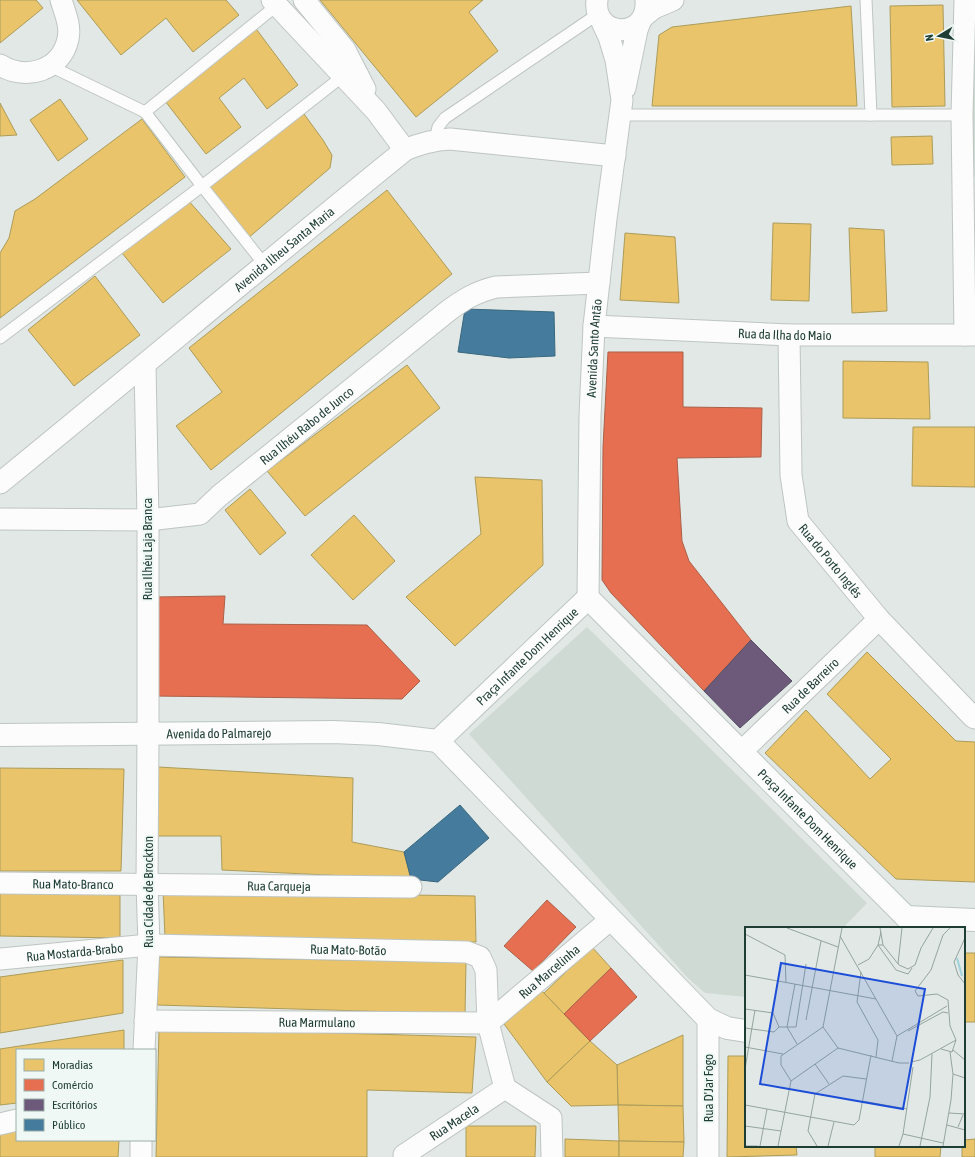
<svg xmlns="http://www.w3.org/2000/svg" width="975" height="1157" font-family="'Asap Condensed',sans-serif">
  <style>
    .built { fill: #cfdad5 }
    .homes { fill: #e9c46a; stroke: #ac9c5a }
    .shops { fill: #e76f51; stroke: #ab6049 }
    .offices { fill: #6d597a; stroke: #555165 }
    .public { fill: #457b9d; stroke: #39687e }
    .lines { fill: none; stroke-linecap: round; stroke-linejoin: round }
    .lane-casing { stroke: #bfc5c2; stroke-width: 13 }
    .street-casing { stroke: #bfc5c2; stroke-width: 23 }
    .secondary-casing { stroke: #bdc6c3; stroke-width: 24 }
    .lane { stroke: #fbfcfb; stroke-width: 11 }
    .street { stroke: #fbfcfb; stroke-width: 21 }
    .secondary { stroke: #fbfcfb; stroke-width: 22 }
    .labels { text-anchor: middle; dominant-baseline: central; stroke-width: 4; stroke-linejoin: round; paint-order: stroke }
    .street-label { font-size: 13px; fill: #1e3d35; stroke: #eff8f4 }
    .inset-river { fill: none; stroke: #9ed1da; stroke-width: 2 }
    .inset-road { fill: none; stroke: #94a49f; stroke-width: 1 }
    .view { fill: #1d4ed8; fill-opacity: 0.15; stroke: #1d4ed8; stroke-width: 2 }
    .inset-edge { fill: none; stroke: #1e3d35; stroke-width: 2 }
  </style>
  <rect width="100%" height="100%" fill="#e2e8e5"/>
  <g class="built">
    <path d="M975,0V179L965,129Z"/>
    <path d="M587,627L867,903L843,928H746V997L705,993L688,978L469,734Z"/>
  </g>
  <g class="homes">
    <path d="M0,0H36L43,8L0,43Z"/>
    <path d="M77,0H226L239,15L193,52L166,18L121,55Z"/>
    <path d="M320,0H483L469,12L498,51L416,117Z"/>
    <path d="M943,5L945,106L892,107L890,6Z"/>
    <path d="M851,6L857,106H652L659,35L672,27Z"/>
    <path d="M254,26L298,85L267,109L244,78L219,98L241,127L206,154L162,97Z"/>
    <path d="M60,99L88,139L58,161L30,120Z"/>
    <path d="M0,103L17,135L0,136Z"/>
    <path d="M304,114L323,140L332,155L330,168L247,239L204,189L292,115Z"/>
    <path d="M142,119L185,177L0,318V253L9,238L15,211L35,199Z"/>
    <path d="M932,136L933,164L892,165L891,137Z"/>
    <path d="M387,190L452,274L211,470L176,426L222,392L189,348Z"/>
    <path d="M188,200L231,249L163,303L122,253Z"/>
    <path d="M773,223L811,224L809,301L771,300Z"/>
    <path d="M849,228L884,230L887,311L852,313Z"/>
    <path d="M625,233L675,237L679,303L620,300Z"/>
    <path d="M95,276L140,335L74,386L28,330Z"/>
    <path d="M843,361L928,362L930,419L843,418Z"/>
    <path d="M407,365L440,408L305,516L267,471Z"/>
    <path d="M913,427H975V487L912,486Z"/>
    <path d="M475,477L542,480L543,565L455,646L406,597L481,534Z"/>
    <path d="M250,489L286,533L260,555L225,510Z"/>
    <path d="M354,515L395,561L353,600L311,555Z"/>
    <path d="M867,652L956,741L975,742V882L896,879L765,753L806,710L870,779L891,759L827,694Z"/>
    <path d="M158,767L353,778L352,842L404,852L411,879L222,870L221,836H157Z"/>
    <path d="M0,768L124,769L121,871H0Z"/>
    <path d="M0,891L120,895V938L0,936Z"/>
    <path d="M163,891L475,896L476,942L165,937Z"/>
    <path d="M592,947L611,968L564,1014L544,993Z"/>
    <rect x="964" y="953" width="11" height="69"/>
    <path d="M159,957L466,962L465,1014L157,1005Z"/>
    <path d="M123,960V1013L0,1033V977Z"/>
    <path d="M541,990L590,1041L547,1082L504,1024Z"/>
    <path d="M159,1028L476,1037L472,1093L367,1090V1157H156Z"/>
    <path d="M124,1030V1050H17V1103L0,1105V1049Z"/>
    <path d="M683,1035V1106L618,1105L617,1065Z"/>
    <path d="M590,1041L617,1065L618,1105L571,1106L547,1082Z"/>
    <path d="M728,1056H746V1146H796L797,1155L727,1157Z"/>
    <path d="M618,1105L683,1106L684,1142L619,1141Z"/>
    <path d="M466,1126H536L535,1157H466Z"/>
    <path d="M17,1128V1140H119L118,1157H0V1131Z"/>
    <path d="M565,1139L619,1141V1157H565Z"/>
    <path d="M975,1139V1157H962V1146H964V1140Z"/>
    <path d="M619,1141L684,1142L683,1157H619Z"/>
    <path d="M875,1146H941L940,1157H875Z"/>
  </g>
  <g class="shops">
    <path d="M608,352H683V407L762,408L761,457L677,458L682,541L689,561L751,640L704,691L611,593L602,580L603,447Z"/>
    <path d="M225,596L223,624L367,625L420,681L402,699L153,696L155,597Z"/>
    <path d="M547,900L576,927L533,971L504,946Z"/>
    <path d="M611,968L637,997L590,1041L564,1014Z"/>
  </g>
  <path class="offices" d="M751,640L792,681L740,728L704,691Z"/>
  <g class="public">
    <path d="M465,309L554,312L555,356L509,358L458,352Z"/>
    <path d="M460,805L489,838L438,882L411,879L404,852Z"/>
  </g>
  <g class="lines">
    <g class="lane-casing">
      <g id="lane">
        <path d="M50,66L145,112L276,6"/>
        <path d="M145,112L202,186L264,264"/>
        <path d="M620,115H871L866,0"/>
        <path d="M871,115H962"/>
        <path d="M435,140L438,127L445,118L598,14"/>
        <path d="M0,338L202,186L343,76"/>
      </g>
    </g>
    <g class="street-casing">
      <g id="street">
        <path d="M272,0L376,111L405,150"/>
        <path d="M304,0L345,50L365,89"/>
        <path d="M597,0C592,38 649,41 646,0"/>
        <path d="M644,16L654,8L673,0"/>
        <path d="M0,65C26,81 61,71 68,39C71,26 65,13 61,0"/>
        <path d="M625,88L637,30L640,22"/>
        <path id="s1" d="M594,326L789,335H975"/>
        <path id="s2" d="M789,335L791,475L798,521L879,619L973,717L975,718"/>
        <path d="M965,335L962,115L965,0"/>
        <path id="s3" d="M0,483C135,373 269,260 405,150C421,143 433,140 450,139L615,156"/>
        <path id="s4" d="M0,519L148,520L200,514L219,496L448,311C464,299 476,292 496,287L599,283"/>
        <path id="s5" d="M588,598L590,416L594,326L606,219L622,100L616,60L609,37L602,22"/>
        <path id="s6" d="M741,752L879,619"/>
        <path id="s7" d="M0,883L411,887"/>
        <path id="s8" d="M0,959L149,945L467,952L480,957L486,970L488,1023L505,1088L551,1118L552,1157"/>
        <path id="s9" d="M145,1021L488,1023"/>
        <path id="s10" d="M488,1023L611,919"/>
        <path d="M144,1050L149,945L147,884L148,733V520L145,365"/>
        <path d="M0,1124L17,1120"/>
        <path d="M141,1157V1140"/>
        <path id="s11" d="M404,1157V1155L505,1088"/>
        <path d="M708,1157V1019"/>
      </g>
    </g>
    <g class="secondary-casing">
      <g id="secondary">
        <path id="s12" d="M0,735L333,732L378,734L438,741"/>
        <path id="s13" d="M438,741L588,598L906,917"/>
        <path d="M438,741L708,1019L727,1028L746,1031"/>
        <path d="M906,917L975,920"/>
      </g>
    </g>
    <use href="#lane" class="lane"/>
    <use href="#street" class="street"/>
    <use href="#secondary" class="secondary"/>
  </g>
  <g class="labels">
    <g class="street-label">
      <text stroke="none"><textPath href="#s3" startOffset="368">Avenida Ilheu Santa Maria</textPath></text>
      <text stroke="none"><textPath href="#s1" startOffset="191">Rua da Ilha do Maio</textPath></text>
      <text stroke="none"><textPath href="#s5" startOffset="250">Avenida Santo Antão</textPath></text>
      <text stroke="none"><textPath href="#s4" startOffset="339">Rua Ilhéu Rabo de Junco</textPath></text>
      <text transform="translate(147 549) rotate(-90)">Rua Ilhéu Laja Branca</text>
      <text stroke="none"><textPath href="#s2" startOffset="238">Rua do Porto Inglês</textPath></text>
      <text stroke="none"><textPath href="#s13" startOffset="123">Praça Infante Dom Henrique</textPath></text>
      <text stroke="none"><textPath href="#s6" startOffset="96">Rua de Barreiro</textPath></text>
      <text stroke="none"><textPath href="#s12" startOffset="219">Avenida do Palmarejo</textPath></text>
      <text stroke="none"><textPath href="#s13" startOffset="519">Praça Infante Dom Henrique</textPath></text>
      <text stroke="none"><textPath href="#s7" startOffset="73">Rua Mato-Branco</textPath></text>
      <text stroke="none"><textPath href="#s7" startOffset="279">Rua Carqueja</textPath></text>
      <text transform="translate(148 892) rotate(-90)">Rua Cidade de Brockton</text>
      <text stroke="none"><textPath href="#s8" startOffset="349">Rua Mato-Botão</textPath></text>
      <text stroke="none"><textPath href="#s8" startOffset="75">Rua Mostarda-Brabo</textPath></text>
      <text stroke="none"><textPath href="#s10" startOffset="80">Rua Marcelinha</textPath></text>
      <text stroke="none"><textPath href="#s9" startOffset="172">Rua Marmulano</textPath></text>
      <text transform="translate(708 1088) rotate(-90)">Rua D'Jar Fogo</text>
      <text stroke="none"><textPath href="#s11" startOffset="62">Rua Macela</textPath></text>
    </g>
  </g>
  <g transform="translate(745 927)">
    <rect width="220" height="220" fill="#e2e8e5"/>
    <path class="inset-river" d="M212,31L217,49"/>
    <path class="inset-road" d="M42,1L93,20M135,1L138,18L154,38L163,42L170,38L176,21L188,1M0,7L40,28L41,55M95,9L152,109L147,134M220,11L209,35L213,48L220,57M138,18H133L151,43L163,47L167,41M153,37L157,1M113,38L124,32L133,18L136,5M116,45L112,75L133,113L131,130M0,48L131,72M0,82L28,86L34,100M61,93L76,14M42,100L50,57M42,100L52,117M78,100L97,1M78,100L93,121M0,101L29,105L34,100H51L61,37M163,104L198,85L203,86M152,109L202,79M0,120L38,127M93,121L154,136H164M196,122L207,125L211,113L205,99L203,73L192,67L173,69L170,64L186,43L198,8L205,1M208,123L220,133M166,135L175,133L211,113M70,137L84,157M0,142L10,83M208,147L220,151M46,154L36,138V129L78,100M46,154L93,121M117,174L162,182M0,178L109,198L114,193L126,128M204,186L220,187M202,198L220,203M0,199L36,204M213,200L218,188M158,207L198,216M0,219H13M15,219L22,182M33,219L46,154M72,219L63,204L70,167L98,149L121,152M83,219L89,195M154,219L158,207L168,140M175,219L185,170L187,127M198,219L206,173L208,147L205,125"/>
    <path class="view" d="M36,36L180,62L158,182L15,157Z"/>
    <rect width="220" height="220" class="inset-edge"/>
  </g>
  <rect x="16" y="1049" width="140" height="92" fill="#eff8f4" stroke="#9bada8"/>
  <rect x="24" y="1059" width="20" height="12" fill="#e9c46a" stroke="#9bada8"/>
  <text x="52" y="1069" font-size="12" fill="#1e3d35">Moradias</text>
  <rect x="24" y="1079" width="20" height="12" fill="#e76f51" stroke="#9bada8"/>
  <text x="52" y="1089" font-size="12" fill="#1e3d35">Comércio</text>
  <rect x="24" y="1099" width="20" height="12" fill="#6d597a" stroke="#9bada8"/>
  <text x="52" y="1109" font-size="12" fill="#1e3d35">Escritórios</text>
  <rect x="24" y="1119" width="20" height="12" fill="#457b9d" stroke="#9bada8"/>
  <text x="52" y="1129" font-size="12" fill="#1e3d35">Público</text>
  <g transform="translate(939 36) rotate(260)" stroke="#eff8f4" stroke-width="3" paint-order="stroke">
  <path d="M0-3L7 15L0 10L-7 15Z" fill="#1e3d35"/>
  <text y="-6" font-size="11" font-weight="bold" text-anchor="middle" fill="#1e3d35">N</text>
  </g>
</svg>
